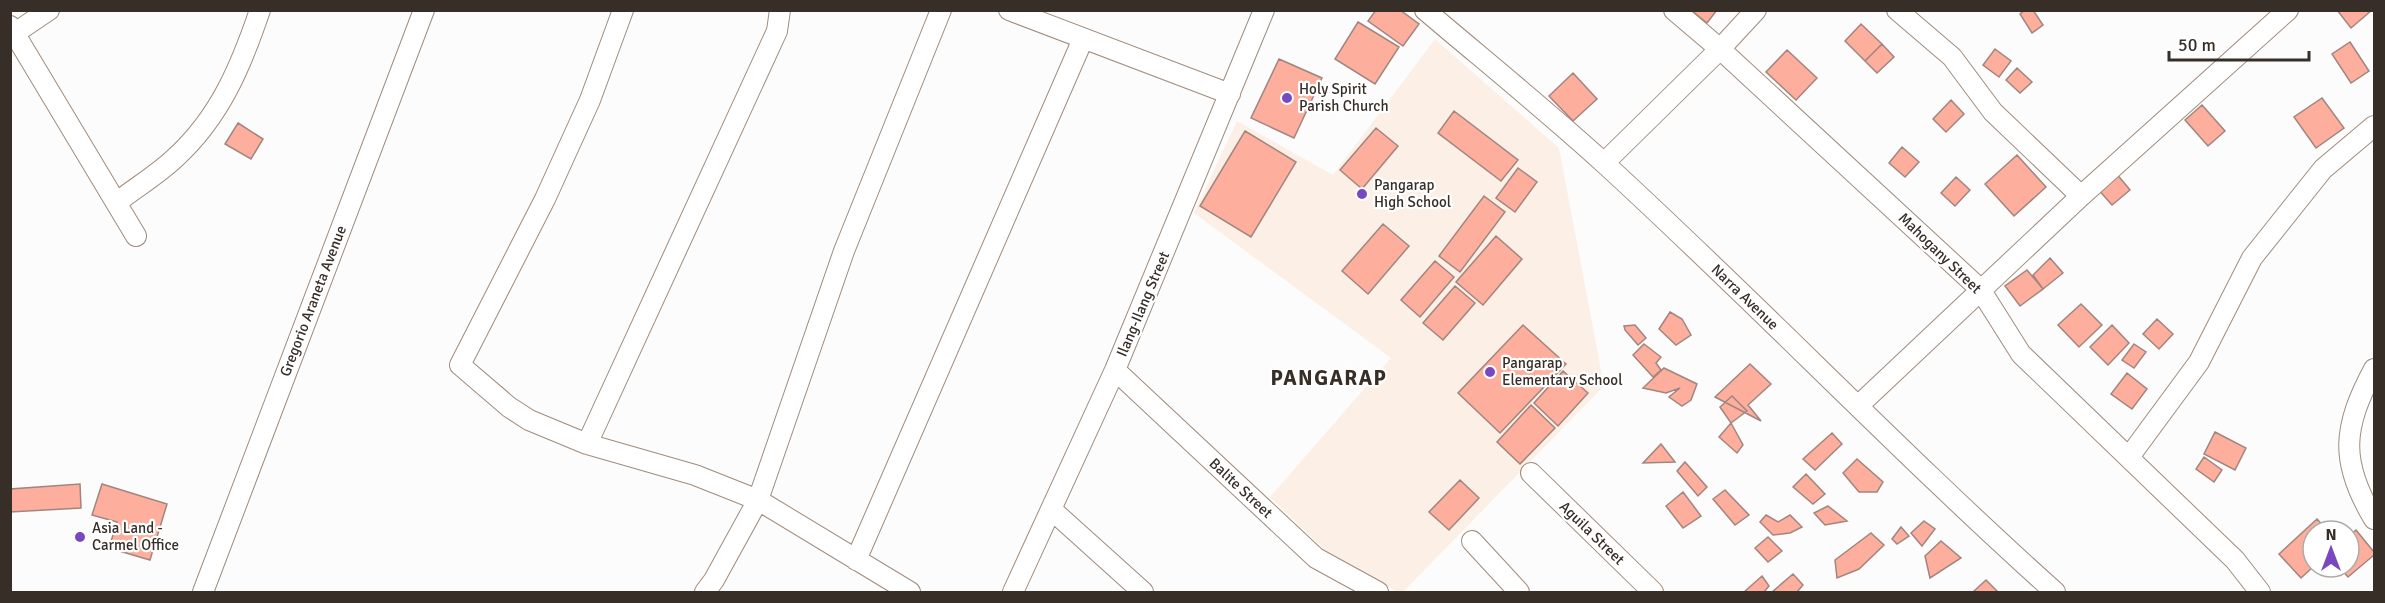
<svg xmlns="http://www.w3.org/2000/svg" width="2385" height="603" font-family="Signika,sans-serif">
	<style>
		.built { fill: #fcefe6 }
		.building { fill: #feae9c; stroke: #a1857f; stroke-width: 1.5 }
		.lines { fill: none; stroke-linecap: round; stroke-linejoin: round }
		.street-casing { stroke: #a18b7b; stroke-width: 22 }
		.street { stroke: #fff; stroke-width: 20 }
		.poi-dot { fill: #7947be; stroke: #fff; stroke-width: 2 }
		.labels { text-anchor: middle; dominant-baseline: central; stroke-width: 4.5; stroke-linejoin: round; paint-order: stroke }
		.poi-label { font-size: 15px; fill: #372e27; stroke: #fff; text-anchor: start }
		.street-label { font-size: 15px; fill: #372e27; stroke: #fff }
		.district-label { font-size: 21px; font-weight: bold; letter-spacing: 1.5px; fill: #372e27; stroke: #fff }
	</style>
	<rect width="100%" height="100%" fill="#fcfcfc"/>
	<!-- built -->
	<path class="built" d="M1435,39L1559,148L1604,386L1403,592H1398L1327,552L1270,497L1391,358L1194,213L1237,121L1333,175Z"/>
	<!-- building -->
	<path class="building" d="M1376,10H1400L1419,24L1403,46L1368,21Z
		M1691,10H1717L1707,23Z
		M2025,10H2033L2043,25L2032,33L2020,14Z
		M2337,10H2372L2351,28Z
		M1358,22L1399,47L1375,84L1335,59Z
		M1861,24L1882,44L1865,61L1845,41Z
		M2350,42L2369,71L2351,83L2332,54Z
		M1882,44L1894,57L1877,73L1865,61Z
		M1995,49L2011,61L1999,77L1983,65Z
		M1787,50L1817,78L1796,100L1766,72Z
		M1279,59L1322,78L1294,138L1251,118Z
		M2017,68L2032,82L2020,93L2006,80Z
		M1573,73L1597,99L1573,121L1549,96Z
		M2322,98L2344,128L2316,148L2294,117Z
		M1951,100L1964,114L1946,132L1933,119Z
		M2202,105L2225,131L2208,146L2185,120Z
		M1454,111L1518,160L1501,181L1438,133Z
		M238,123L263,139L251,159L225,144Z
		M1376,128L1398,146L1362,189L1340,170Z
		M1245,131L1296,162L1251,237L1200,206Z
		M1902,147L1919,162L1905,177L1889,163Z
		M2017,155L2046,187L2014,216L1985,184Z
		M1518,168L1537,182L1515,212L1496,198Z
		M2115,172L2130,190L2112,205L2097,188Z
		M1956,177L1970,190L1955,206L1941,193Z
		M1484,196L1505,212L1460,272L1439,256Z
		M1383,224L1409,246L1368,294L1342,271Z
		M1496,236L1522,259L1483,305L1456,282Z
		M2050,258L2063,273L2043,289L2033,275Z
		M1435,261L1454,277L1420,317L1401,300Z
		M2027,270L2043,289L2020,306L2005,286Z
		M1455,286L1475,303L1443,340L1423,323Z
		M2081,304L2102,325L2079,347L2058,325Z
		M1670,312L1682,319L1691,335L1676,345L1659,329Z
		M2157,319L2173,334L2159,349L2143,334Z
		M1523,325L1566,364L1500,433L1458,393Z
		M1635,325L1646,338L1638,345L1625,330L1624,326Z
		M2112,325L2129,343L2108,365L2090,347Z
		M1644,344L1661,357L1656,363L1661,370L1653,377L1633,355Z
		M2134,344L2146,352L2134,368L2122,360Z
		M1750,364L1771,384L1748,405L1761,421L1715,397Z
		M1664,368L1697,384L1691,400L1682,406L1669,397L1680,388L1666,393L1643,388Z
		M1563,371L1588,393L1558,426L1534,403Z
		M2127,373L2147,389L2132,409L2111,394Z
		M1732,396L1747,411L1731,423L1720,407Z
		M1531,405L1555,428L1520,464L1497,442Z
		M1731,423L1743,445L1737,453L1719,437Z
		M2215,432L2246,448L2235,470L2204,454Z
		M1832,433L1842,444L1815,470L1803,459Z
		M1661,444L1675,462L1643,463Z
		M2204,457L2222,470L2214,482L2196,469Z
		M1857,459L1883,482L1877,492H1859L1843,473Z
		M1685,462L1707,487L1698,496L1677,471Z
		M1806,474L1825,494L1813,504L1793,487Z
		M1460,480L1479,498L1449,530L1429,512Z
		M80,484L81,508L10,512V489Z
		M102,484L167,504L150,560L109,548L117,522L92,515Z
		M1725,490L1749,515L1735,525L1713,499Z
		M1683,492L1701,516L1683,528L1666,506Z
		M1828,506L1847,521L1825,525L1814,513Z
		M1766,515L1778,522L1790,515L1802,527L1790,533L1773,535L1760,522Z
		M2317,519L2328,531H2313V567L2301,578L2279,554Z
		M1924,521L1935,529L1922,546L1911,533Z
		M1901,527L1909,536L1897,544L1892,539Z
		M2356,530L2374,552V555L2348,577L2339,567H2349V536Z
		M1871,533L1884,545L1859,569L1837,578L1835,560Z
		M1768,537L1782,551L1768,562L1755,548Z
		M1941,541L1961,558L1930,578L1925,556Z
		M1793,574L1803,585L1797,592H1772Z
		M1762,576L1769,586L1764,592H1744Z
		M1986,580L1998,592H1973Z"/>
	<g class="lines">
		<!-- street casing -->
		<g class="street-casing">
			<path id="street" d="M623,10L590,100L545,199L460,365L509,407L529,420L587,444L695,475L758,500L910,592
				M1009,10L1230,94
				M1425,10C1485,61 1547,111 1605,164C1758,304 1901,454 2055,592
				M1674,10L1720,49L1980,289L2021,354L2235,560L2260,592
				M1897,10L1952,57L1993,112L2081,196
				M10,26L136,236
				M15,33L49,10
				M1604,163L1720,49L1756,10
				M116,203C135,188 157,175 175,158C220,117 241,66 260,10
				M2374,369C2343,427 2339,461 2374,519
				M1115,370L1316,558L1378,592
				M1859,405L2081,196L2288,10
				M587,444L777,31L780,10
				M2129,457L2199,362L2252,258L2323,169L2374,126
				M1531,473L1653,592
				M1052,510L1143,592
				M1472,541L1519,592
				M856,560L1083,39
				M203,592L424,10
				M705,592L714,580L758,500L844,251L941,10
				M1013,592L1115,370L1264,10"/>
		</g>
		<!-- street -->
		<use href="#street" class="street"/>
	</g>
	<!-- markers -->
	<g class="poi-dot">
		<circle cx="1287" cy="98" r="6"/>
		<circle cx="1362" cy="194" r="6"/>
		<circle cx="1490" cy="372" r="6"/>
		<circle cx="80" cy="537" r="6"/>
	</g>
	<g class="labels">
		<!-- poi labels -->
		<g class="poi-label">
			<text x="1299" y="89">Holy Spirit<tspan x="1299" dy="17">Parish Church</tspan></text>
			<text x="1374" y="185">Pangarap<tspan x="1374" dy="17">High School</tspan></text>
			<text x="1502" y="363">Pangarap<tspan x="1502" dy="17">Elementary School</tspan></text>
			<text x="92" y="528">Asia Land -<tspan x="92" dy="17">Carmel Office</tspan></text>
		</g>
		<!-- street labels -->
		<g class="street-label">
			<text transform="translate(1940 253) rotate(44)">Mahogany Street</text>
			<text transform="translate(1745 297) rotate(44)">Narra Avenue</text>
			<text transform="translate(313 301) rotate(-69)">Gregorio Araneta Avenue</text>
			<text transform="translate(1143 304) rotate(-67)">Ilang-Ilang Street</text>
			<text transform="translate(1241 488) rotate(43)">Balite Street</text>
			<text transform="translate(1592 533) rotate(44)">Aguila Street</text>
		</g>
		<!-- district labels -->
		<g class="district-label">
			<text x="1329" y="378">PANGARAP</text>
		</g>
	</g>
	<!-- border -->
	<rect width="2385" height="603" fill="none" stroke="#372e27" stroke-width="24"/>
	<!-- north arrow -->
	<g transform="translate(2331 549)"><circle r="28" fill="#ffffff" stroke="#afaba9" stroke-width="1.5"/>
	<path d="M0-4.5L10 22L0 15L-10 22Z" fill="#7947be"/>
	<text y="-9" font-size="16" font-weight="bold" text-anchor="middle" fill="#372e27">N</text>
	</g>
	<!-- scale -->
	<path d="M2169 51v9h140v-9" fill="none" stroke="#372e27" stroke-width="3"/>
	<text x="2178" y="51" font-size="18" fill="#372e27" stroke="#ffffff" stroke-width="4.5" paint-order="stroke">50 m</text>
</svg>
